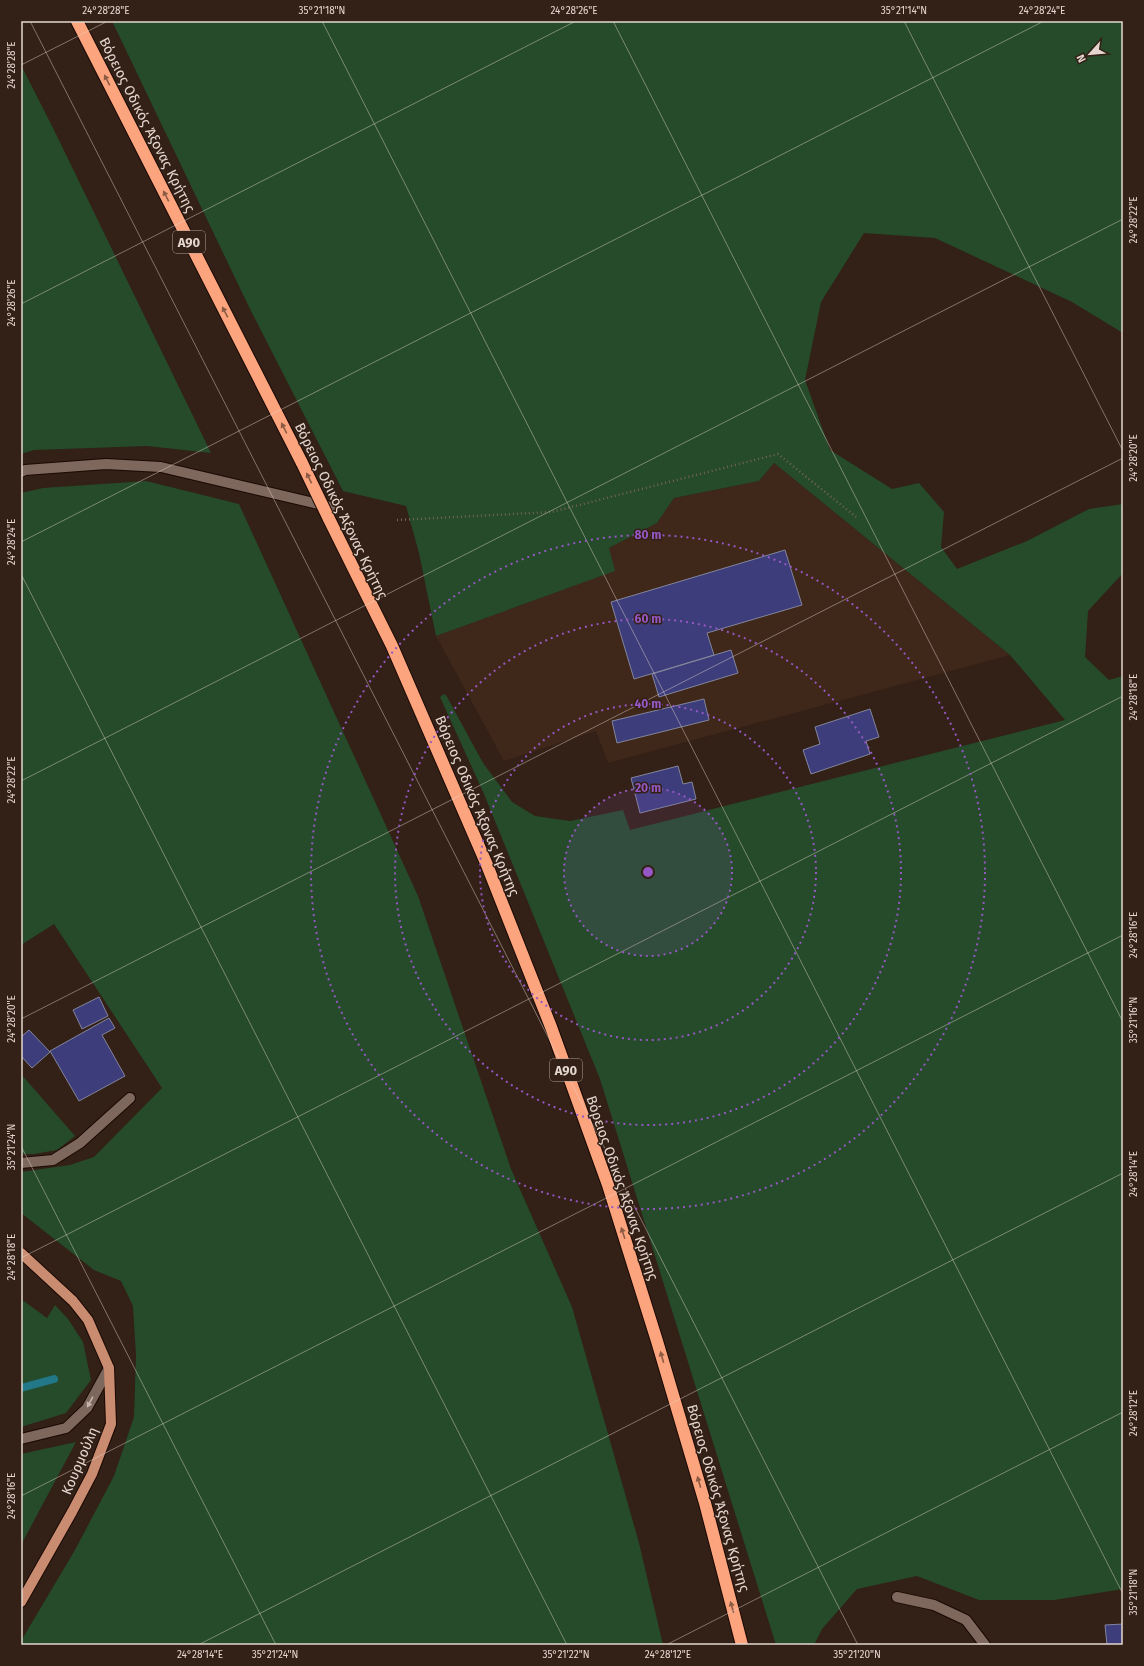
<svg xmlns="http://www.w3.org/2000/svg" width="1144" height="1666" font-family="'Fira Sans',sans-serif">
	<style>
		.built { fill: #3f2719 }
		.green { fill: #254b2b }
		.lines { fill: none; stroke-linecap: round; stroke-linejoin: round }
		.stream { stroke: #227888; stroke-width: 8 }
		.building { fill: #3d3d7b; stroke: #83859c }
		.service-casing { stroke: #1a0903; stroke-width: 12 }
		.minor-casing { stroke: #1a0903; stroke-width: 12 }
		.primary-casing { stroke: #1a0903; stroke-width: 12 }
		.motorway-casing { stroke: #1a0903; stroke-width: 14 }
		.path { stroke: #74635a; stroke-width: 2.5; stroke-dasharray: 1 3; stroke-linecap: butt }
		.service { stroke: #7e675c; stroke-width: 10 }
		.minor { stroke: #7e675c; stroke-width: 10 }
		.primary { stroke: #ca8c70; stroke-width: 10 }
		.motorway { stroke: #fca47d; stroke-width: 12 }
		.motorway-bridge-casing { stroke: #1a0903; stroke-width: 14; stroke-linecap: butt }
		.motorway-bridge { stroke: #fca47d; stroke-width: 12 }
		.oneway { fill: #8d5b44 }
		.oneway2 { fill: #c5b5ad }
		.ticks { fill: none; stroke: #e4d7d0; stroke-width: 1; stroke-opacity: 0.45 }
		.ring { fill: none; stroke: #9557c3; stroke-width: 2; stroke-dasharray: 2 4 }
		.labels { text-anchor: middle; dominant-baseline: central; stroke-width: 3; stroke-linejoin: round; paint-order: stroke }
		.shield { fill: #332016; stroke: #afa098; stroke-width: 1 }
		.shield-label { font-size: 13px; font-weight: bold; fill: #e4d7d0 }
		.street-label { font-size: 14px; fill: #e4d7d0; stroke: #332016 }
		.centre { fill: #9557c3; stroke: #332016; stroke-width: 2 }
		.ring-label { font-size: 12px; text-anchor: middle; font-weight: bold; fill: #9557c3; stroke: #332016; stroke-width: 3; stroke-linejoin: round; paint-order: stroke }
		.neatline { fill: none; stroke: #e4d7d0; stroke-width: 1.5 }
		.ticks-label { font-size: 10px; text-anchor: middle; fill: #e4d7d0 }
	</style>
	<rect width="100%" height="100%" fill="#332016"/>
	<!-- built -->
	<path class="built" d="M774,463L1010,655L608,763L596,731L504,761L436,636L614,571L609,548L657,523L674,498L759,481Z"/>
	<!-- green -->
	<path class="green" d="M112,21H1123V333L1072,302L935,238L864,233L821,302L805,380L830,450L892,489L919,483L944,512L941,547L957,569L1027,541L1089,509L1123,504V573L1088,611L1085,657L1109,680L1123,676V1589L1054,1600H979L917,1576L857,1589L822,1629L814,1645H776L600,1079L484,794L440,697L444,694L446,695L483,763L512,802L535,816L570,821L623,810L630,830L1065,720L1010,655L774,463L759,481L674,498L657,523L609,548L615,571L436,636L419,553L406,506L343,491L249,307Z
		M21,65L54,130L211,453L147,446L34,450L21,454Z
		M146,481L239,504L418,896L511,1169L572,1307L639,1543L663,1645H21V1641L75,1550L114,1476L134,1417L136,1355L133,1306L121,1281L94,1270L21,1213V1172L70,1165L94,1157L162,1088L54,924L21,945V493L43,488Z
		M21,1074L75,1136L57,1150L34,1154H21Z
		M21,1299L47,1318L55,1305L68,1319L83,1342L91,1380L66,1413L21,1427Z
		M76,1442L21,1545V1454Z"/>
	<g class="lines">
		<!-- stream -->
		<path class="stream" d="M21,1388L54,1379"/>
	</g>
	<!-- building -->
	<path class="building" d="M785,550L802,605L707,633L714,655L634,679L611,602Z
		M731,650L738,673L659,697L652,674Z
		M704,699L709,720L617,743L612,721Z
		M870,709L879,737L866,741L870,754L811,774L803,750L820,744L815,727Z
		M678,766L683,784L692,782L696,799L640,813L631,778Z
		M99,997L108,1016L82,1029L73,1010Z
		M109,1018L115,1028L102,1035L125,1076L79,1101L50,1051Z
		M29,1030L50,1052L32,1068L21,1056V1037Z
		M1123,1624V1645H1107L1105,1625Z"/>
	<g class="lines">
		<!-- service casing -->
		<g class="service-casing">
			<path id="service" d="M21,472L25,470L106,464L161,467L331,507
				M21,1163L53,1160L80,1143L130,1098
				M897,1597L934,1605L966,1620L985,1645"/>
		</g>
		<!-- minor casing -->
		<g class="minor-casing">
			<path id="minor" d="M21,1439L66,1428L87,1408L109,1368"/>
		</g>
		<!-- primary casing -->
		<g class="primary-casing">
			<path id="primary" d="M21,1253L73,1301L88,1320L109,1368L111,1424L92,1474L72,1512L21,1602"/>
		</g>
		<!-- motorway casing -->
		<g class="motorway-casing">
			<path id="motorway" d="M77,21L302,463
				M328,517L392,646L487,865L551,1027L608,1185L657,1341L705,1503L742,1645"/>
		</g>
		<!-- path -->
		<path class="path" d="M397,520L552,512L778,454L856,517"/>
		<!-- service -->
		<use href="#service" class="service"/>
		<!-- minor -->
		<use href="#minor" class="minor"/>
		<!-- primary -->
		<use href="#primary" class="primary"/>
		<!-- motorway -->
		<use href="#motorway" class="motorway"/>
		<!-- motorway-bridge casing -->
		<g class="motorway-bridge-casing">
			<path id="motorway-bridge" d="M302,463L328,517"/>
		</g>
		<!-- motorway-bridge -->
		<use href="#motorway-bridge" class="motorway-bridge"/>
	</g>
	<!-- one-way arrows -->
	<defs><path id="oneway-solid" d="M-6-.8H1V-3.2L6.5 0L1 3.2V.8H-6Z"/></defs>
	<g class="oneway">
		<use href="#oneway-solid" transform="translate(107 80) rotate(-117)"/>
		<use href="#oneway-solid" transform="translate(166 196) rotate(-117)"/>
		<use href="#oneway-solid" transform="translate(225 312) rotate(-117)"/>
		<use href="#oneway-solid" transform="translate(284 428) rotate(-117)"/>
		<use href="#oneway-solid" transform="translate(309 478) rotate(-116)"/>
		<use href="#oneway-solid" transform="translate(623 1233) rotate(-108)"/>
		<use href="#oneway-solid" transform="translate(662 1357) rotate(-106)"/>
		<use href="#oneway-solid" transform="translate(699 1482) rotate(-106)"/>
		<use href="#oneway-solid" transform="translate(732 1607) rotate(-105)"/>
	</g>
	<use class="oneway2" href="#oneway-solid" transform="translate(90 1402) rotate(119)"/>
	<!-- ticks -->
	<path class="ticks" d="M30,21L858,1645M322,21L1123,1594M613,21L1123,1022M904,21L1123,451M21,65L108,21M21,304L576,21M21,542L1044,21M21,574L567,1645M21,781L1123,219M21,1019L1123,458M21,1146L276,1645M21,1258L1123,696M21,1496L1123,935M198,1645L1123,1173M666,1645L1123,1412"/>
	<!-- distance rings -->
	<circle cx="648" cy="872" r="84" fill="#9557c3" fill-opacity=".12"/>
	<g class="ring">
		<circle cx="648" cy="872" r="84"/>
		<circle cx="648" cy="872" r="168"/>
		<circle cx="648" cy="872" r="253"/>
		<circle cx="648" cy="872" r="337"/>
	</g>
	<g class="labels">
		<!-- shield labels -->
		<g class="shield">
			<rect x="173" y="231" width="32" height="22" rx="3"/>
			<rect x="550" y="1059" width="32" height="22" rx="3"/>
		</g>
		<g class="shield-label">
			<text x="189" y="242">Α90</text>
			<text x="566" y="1070">Α90</text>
		</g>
		<!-- street labels -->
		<g class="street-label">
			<text transform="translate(147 125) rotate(63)">Βόρειος Οδικός Άξονας Κρήτης</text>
			<text transform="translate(341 511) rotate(64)">Βόρειος Οδικός Άξονας Κρήτης</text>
			<text transform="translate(477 806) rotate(67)">Βόρειος Οδικός Άξονας Κρήτης</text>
			<text transform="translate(622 1188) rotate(71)">Βόρειος Οδικός Άξονας Κρήτης</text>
			<text transform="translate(80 1461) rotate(-67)">Κουρμούλη</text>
			<text transform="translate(718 1498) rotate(74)">Βόρειος Οδικός Άξονας Κρήτης</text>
		</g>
	</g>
	<circle cx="648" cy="872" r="6" class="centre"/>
	<g class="ring-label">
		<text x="648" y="539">80 m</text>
		<text x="648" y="623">60 m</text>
		<text x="648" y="708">40 m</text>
		<text x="648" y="792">20 m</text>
	</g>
	<!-- border -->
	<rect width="1144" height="1666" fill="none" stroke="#332016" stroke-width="44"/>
	<!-- north arrow -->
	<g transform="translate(1090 54) rotate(243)" stroke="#332016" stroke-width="3" paint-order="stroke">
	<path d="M0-3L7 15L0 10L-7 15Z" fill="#e4d7d0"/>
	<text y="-6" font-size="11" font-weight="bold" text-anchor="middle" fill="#e4d7d0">N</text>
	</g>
	<rect x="22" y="22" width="1100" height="1622" class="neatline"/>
	<g class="ticks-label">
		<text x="106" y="14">24°28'28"E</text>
		<text x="322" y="14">35°21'18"N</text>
		<text x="574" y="14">24°28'26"E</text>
		<text x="904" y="14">35°21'14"N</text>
		<text x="1042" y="14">24°28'24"E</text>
		<text transform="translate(11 65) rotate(-90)" y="4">24°28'28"E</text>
		<text transform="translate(1133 220) rotate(-90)" y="4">24°28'22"E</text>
		<text transform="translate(11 303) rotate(-90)" y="4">24°28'26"E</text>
		<text transform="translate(1133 458) rotate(-90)" y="4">24°28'20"E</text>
		<text transform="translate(11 542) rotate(-90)" y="4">24°28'24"E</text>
		<text transform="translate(1133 697) rotate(-90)" y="4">24°28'18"E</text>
		<text transform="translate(11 780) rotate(-90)" y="4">24°28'22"E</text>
		<text transform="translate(1133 935) rotate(-90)" y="4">24°28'16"E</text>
		<text transform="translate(11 1019) rotate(-90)" y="4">24°28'20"E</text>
		<text transform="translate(1133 1020) rotate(-90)" y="4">35°21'16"N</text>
		<text transform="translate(11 1147) rotate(-90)" y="4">35°21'24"N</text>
		<text transform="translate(1133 1174) rotate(-90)" y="4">24°28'14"E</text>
		<text transform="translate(11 1257) rotate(-90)" y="4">24°28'18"E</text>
		<text transform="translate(1133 1413) rotate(-90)" y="4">24°28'12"E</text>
		<text transform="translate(11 1496) rotate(-90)" y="4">24°28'16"E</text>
		<text transform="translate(1133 1592) rotate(-90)" y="4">35°21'18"N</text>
		<text x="200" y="1658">24°28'14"E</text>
		<text x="275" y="1658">35°21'24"N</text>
		<text x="566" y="1658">35°21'22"N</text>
		<text x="668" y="1658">24°28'12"E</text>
		<text x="857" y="1658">35°21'20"N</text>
	</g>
</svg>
